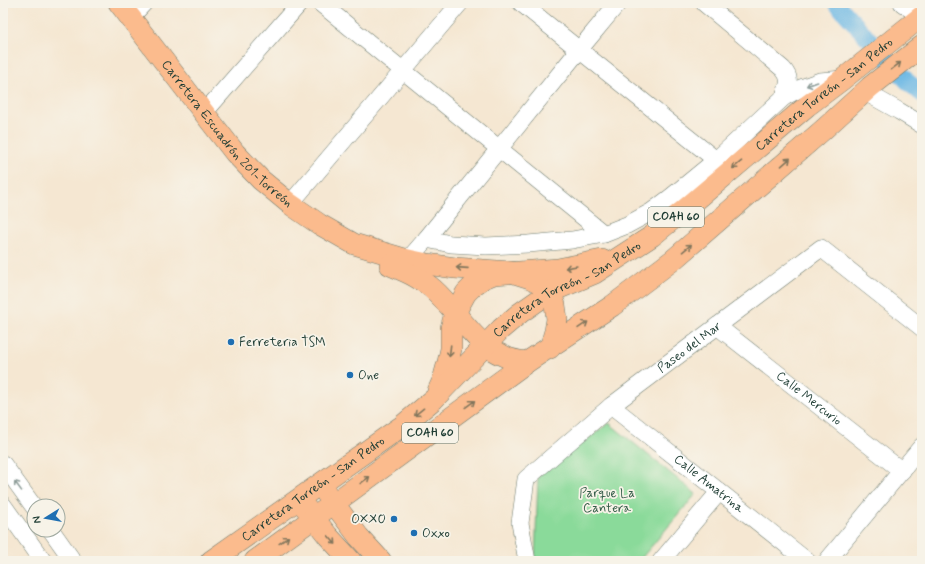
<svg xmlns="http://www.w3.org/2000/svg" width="925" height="564" font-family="Mynerve,sans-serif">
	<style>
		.green { fill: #8ada9a; stroke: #548c67 }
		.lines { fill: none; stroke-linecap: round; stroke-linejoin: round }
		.canal { stroke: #6bb7e4; stroke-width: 17 }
		.minor-casing { stroke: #6a786b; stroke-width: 18 }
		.major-casing { stroke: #6a786b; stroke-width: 22 }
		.minor { stroke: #fff; stroke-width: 17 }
		.major { stroke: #fbbb8d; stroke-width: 21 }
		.oneway { stroke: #82765c }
		.oneway2 { stroke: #8f9e9a }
		.poi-dot { fill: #1f6fb2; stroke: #f7f3e8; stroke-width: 1.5 }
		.labels { text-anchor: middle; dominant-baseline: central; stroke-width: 3.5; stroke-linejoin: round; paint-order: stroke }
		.shield { fill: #f7f3e8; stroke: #60746a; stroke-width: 1 }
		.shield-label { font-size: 12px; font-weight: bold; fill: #1f3d34 }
		.street-label { font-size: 13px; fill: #1f3d34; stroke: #f7f3e8 }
		.poi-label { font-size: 13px; fill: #1f3d34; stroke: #f7f3e8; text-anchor: start }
		.park-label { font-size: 13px; fill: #345c48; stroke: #f7f3e8 }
	</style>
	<rect width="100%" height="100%" fill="#f7f3e8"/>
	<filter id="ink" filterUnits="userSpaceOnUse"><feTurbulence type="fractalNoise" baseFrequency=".025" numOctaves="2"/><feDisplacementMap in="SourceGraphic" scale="8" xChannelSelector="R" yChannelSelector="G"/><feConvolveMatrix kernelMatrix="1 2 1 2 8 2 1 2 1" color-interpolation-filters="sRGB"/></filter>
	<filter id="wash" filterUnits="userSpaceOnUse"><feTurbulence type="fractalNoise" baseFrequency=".012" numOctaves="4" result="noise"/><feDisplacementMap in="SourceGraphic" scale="16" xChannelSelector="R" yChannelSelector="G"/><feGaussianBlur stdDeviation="0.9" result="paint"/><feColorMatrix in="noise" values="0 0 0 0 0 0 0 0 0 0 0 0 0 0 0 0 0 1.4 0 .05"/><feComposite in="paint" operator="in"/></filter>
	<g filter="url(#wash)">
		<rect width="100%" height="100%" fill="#f5e7d2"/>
		<!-- green -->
		<path class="green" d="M609,423L696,494L639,561H535L538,476Z"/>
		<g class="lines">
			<!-- canal -->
			<path class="canal" d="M836,3L907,81L922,94"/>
		</g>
	</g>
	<g filter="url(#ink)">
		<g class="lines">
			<!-- minor casing -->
			<g class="minor-casing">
				<g id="minor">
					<path d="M320,3L604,234"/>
					<path d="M521,3L716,160"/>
					<path d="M902,3L921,17"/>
					<path d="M130,18L144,3"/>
					<path d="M865,92L899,111L922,125"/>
					<path d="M784,97L801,88L820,81L843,79"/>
					<path d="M203,114L300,3"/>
					<path d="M290,204L460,3"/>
					<path d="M426,239L451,244L486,246L528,244L572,240L604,234L627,225L651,212L671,197L716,160L784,97C788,85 792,79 783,69L704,3"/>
					<path d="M408,260L426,239L579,50L618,3"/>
					<path id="s1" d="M717,326L902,471"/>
					<path id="s2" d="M611,406L807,561"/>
					<path d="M3,464L34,507"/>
					<path d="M3,505L43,561"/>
					<path d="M51,530L73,561"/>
					<path id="s3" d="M527,561L520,523L526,479L611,406L821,248L922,328"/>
					<path d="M661,561L719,492"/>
					<path d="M827,561L922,446"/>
				</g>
			</g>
			<!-- major casing -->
			<g class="major-casing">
				<g id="major">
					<path id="s4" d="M119,3L235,153L261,180L290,204L319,224L354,244L408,260L427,264L455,268L511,272L530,278L540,283L550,292L555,305L557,319L555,331L550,348"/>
					<path d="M390,265C406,272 421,278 433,289C457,310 473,344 504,356C511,360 519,361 527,362"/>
					<path d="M438,391L443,380L448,362L451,349V328L455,313L466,293L474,285L484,278L494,274L558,269L602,260"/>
					<path d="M326,493L359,537L381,561"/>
					<path d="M305,507L328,536L351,561"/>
					<path id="s5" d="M211,561L402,426L434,399L501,329L520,313L550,292L595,273L652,236L683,211L807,106L843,79L922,16"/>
					<path d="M255,561L527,362L612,306L673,260L824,129L870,87L922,46"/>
				</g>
			</g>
			<!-- minor -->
			<use href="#minor" class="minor"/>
			<!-- major -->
			<use href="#major" class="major"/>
		</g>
		<!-- one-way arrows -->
		<defs><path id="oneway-shaft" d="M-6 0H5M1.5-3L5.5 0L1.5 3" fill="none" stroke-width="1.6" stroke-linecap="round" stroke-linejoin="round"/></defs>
		<g class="oneway">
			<use href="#oneway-shaft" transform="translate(896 66) rotate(-38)"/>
			<use href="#oneway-shaft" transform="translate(786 162) rotate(-41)"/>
			<use href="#oneway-shaft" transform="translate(737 165) rotate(140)"/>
			<use href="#oneway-shaft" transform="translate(687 248) rotate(-40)"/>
			<use href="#oneway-shaft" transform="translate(571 267) rotate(170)"/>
			<use href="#oneway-shaft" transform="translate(462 268) rotate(-176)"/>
			<use href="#oneway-shaft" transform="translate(583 325) rotate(-34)"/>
			<use href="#oneway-shaft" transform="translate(450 351) rotate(97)"/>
			<use href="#oneway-shaft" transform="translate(470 404) rotate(-36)"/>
			<use href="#oneway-shaft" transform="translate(419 412) rotate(141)"/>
			<use href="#oneway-shaft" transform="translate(365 480) rotate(-36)"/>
			<use href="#oneway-shaft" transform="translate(284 540) rotate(-36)"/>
			<use href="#oneway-shaft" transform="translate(332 540) rotate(48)"/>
		</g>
		<g class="oneway2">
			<use href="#oneway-shaft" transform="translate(812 84) rotate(161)"/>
			<use href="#oneway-shaft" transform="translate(18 486) rotate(-126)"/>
		</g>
	</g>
	<!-- markers -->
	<g class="poi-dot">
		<circle cx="231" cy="342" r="4"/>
		<circle cx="350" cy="375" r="4"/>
		<circle cx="394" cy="519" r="4"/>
		<circle cx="414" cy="533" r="4"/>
	</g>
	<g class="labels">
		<!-- shield labels -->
		<g class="shield">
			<rect x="648" y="207" width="56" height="20" rx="3"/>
			<rect x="402" y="423" width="56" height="20" rx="3"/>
		</g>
		<g class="shield-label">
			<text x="676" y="217">COAH 60</text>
			<text x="430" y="433">COAH 60</text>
		</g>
		<!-- street labels -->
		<g class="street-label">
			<text stroke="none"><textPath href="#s5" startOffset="774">Carretera Torreón - San Pedro</textPath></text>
			<text stroke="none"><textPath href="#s4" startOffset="170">Carretera Escuadrón 201-Torreón</textPath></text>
			<text stroke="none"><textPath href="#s5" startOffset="450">Carretera Torreón - San Pedro</textPath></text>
			<text stroke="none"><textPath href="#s3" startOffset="293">Paseo del Mar</textPath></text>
			<text stroke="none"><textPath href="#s1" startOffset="117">Calle Mercurio</textPath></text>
			<text stroke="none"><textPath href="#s2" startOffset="125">Calle Amatrina</textPath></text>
			<text stroke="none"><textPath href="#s5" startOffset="125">Carretera Torreón - San Pedro</textPath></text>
		</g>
		<!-- poi labels -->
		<g class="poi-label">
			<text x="239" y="342">Ferreteria TSM</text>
			<text x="358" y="375">One</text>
			<text x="386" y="519" text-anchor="end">OXXO</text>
			<text x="422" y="533">Oxxo</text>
		</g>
		<!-- park labels -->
		<g class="park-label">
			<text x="607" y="493">Parque La<tspan x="607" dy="15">Cantera</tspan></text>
		</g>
	</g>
	<!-- margin -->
	<rect width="925" height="564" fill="none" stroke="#f7f3e8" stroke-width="16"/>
	<!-- north arrow -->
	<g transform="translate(46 518) rotate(259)"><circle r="19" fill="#f7f3e8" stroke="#a1aaa0"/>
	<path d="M0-3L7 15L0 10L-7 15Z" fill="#1f6fb2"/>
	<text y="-6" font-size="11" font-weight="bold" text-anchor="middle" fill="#1f3d34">N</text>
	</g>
</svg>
